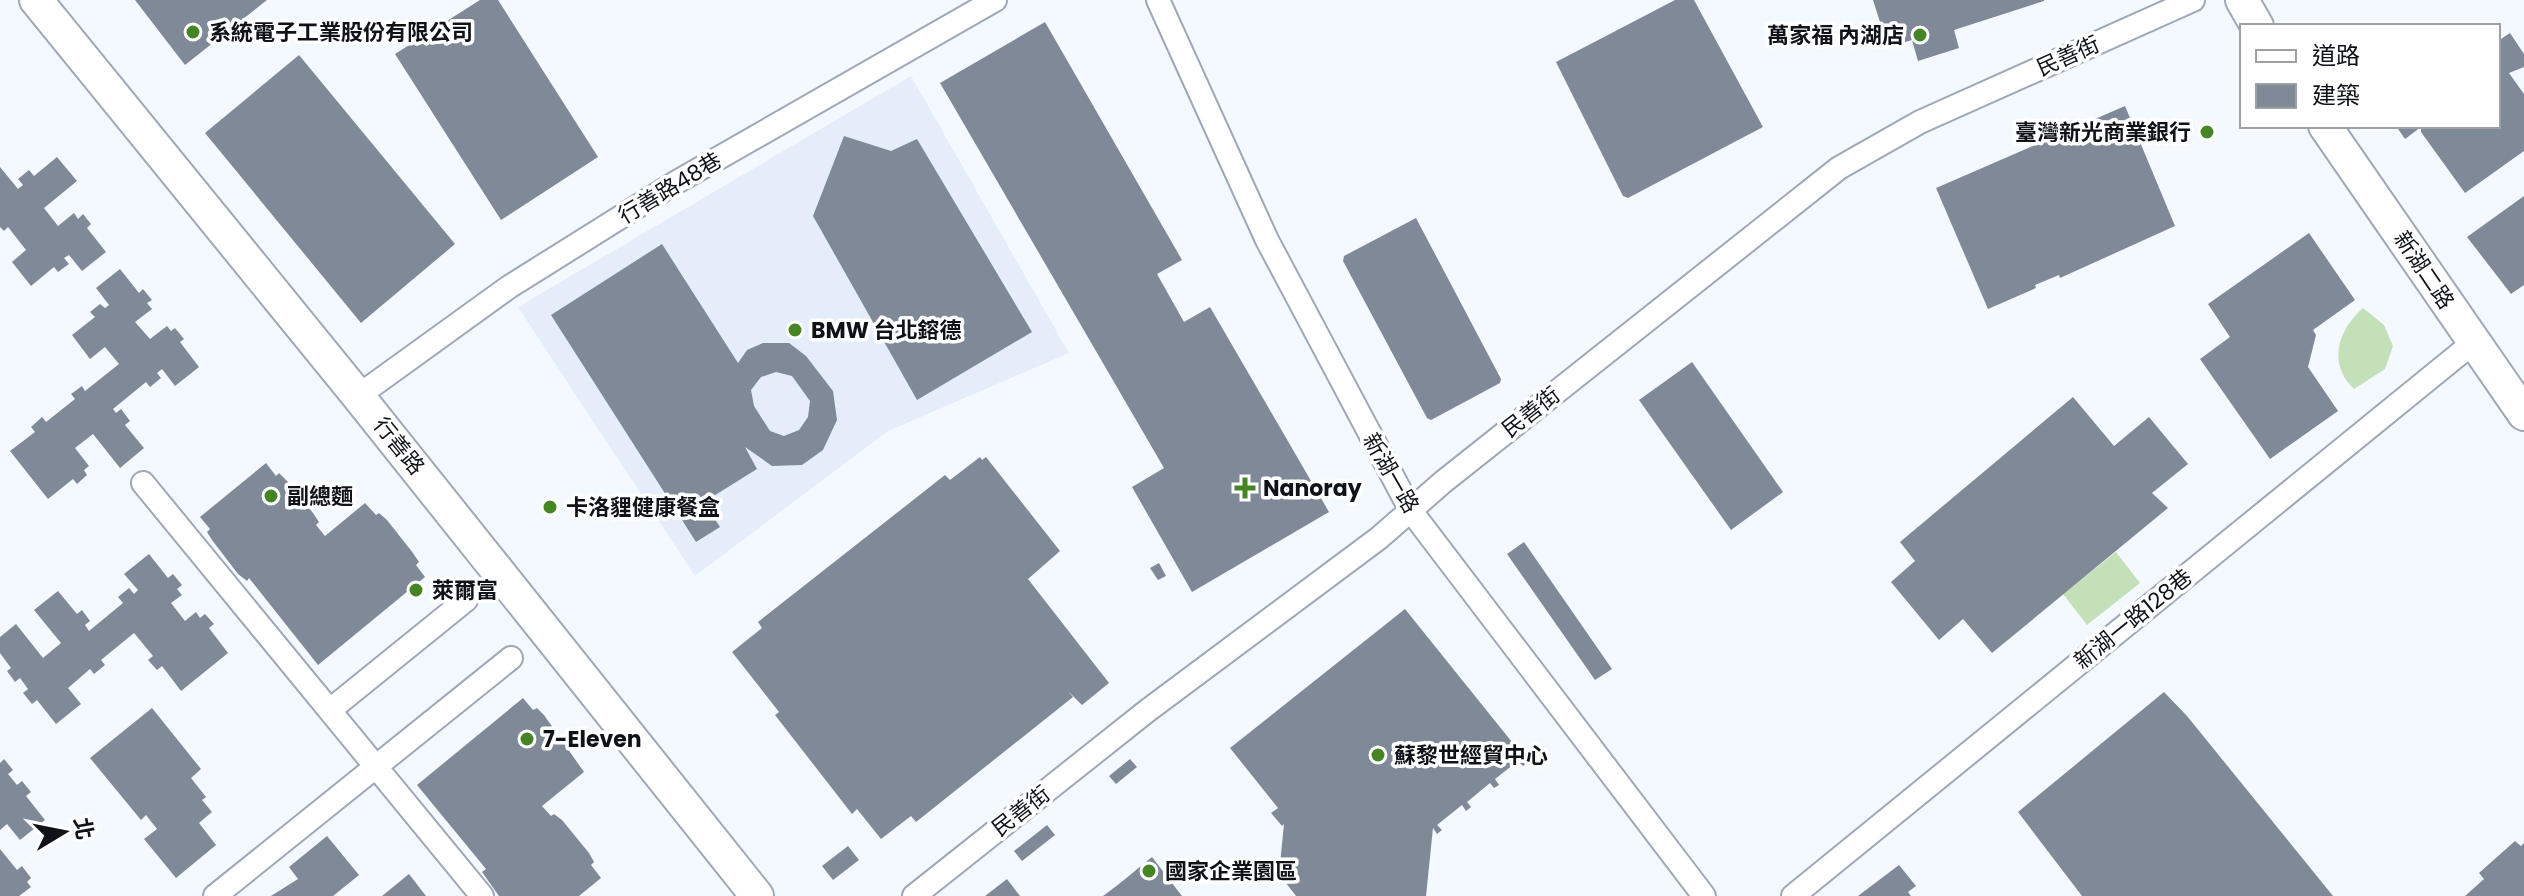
<svg xmlns="http://www.w3.org/2000/svg" width="2524" height="896" font-family="Poppins,'Noto Sans TC',sans-serif">
	<style>
		.built { fill: #e5edfa }
		.green { fill: #c3e0b8 }
		.building { fill: #808998; fill-rule: evenodd }
		.lines { fill: none; stroke-linecap: round; stroke-linejoin: round }
		.street-casing { stroke: #9ea8b7; stroke-width: 26 }
		.secondary-casing { stroke: #9ea8b7; stroke-width: 36 }
		.street { stroke: #fff; stroke-width: 22 }
		.secondary { stroke: #fff; stroke-width: 32 }
		.poi-dot { fill: #468525; stroke: #fff; stroke-width: 3 }
		.labels { text-anchor: middle; dominant-baseline: central; stroke-width: 7; stroke-linejoin: round; paint-order: stroke }
		.poi-label { font-size: 22px; font-weight: bold; fill: #0f1218; stroke: #fff; text-anchor: start }
		.street-label { font-size: 22px; fill: #0f1218; stroke: #fff }
	</style>
	<rect width="100%" height="100%" fill="#f4f8ff"/>
	<!-- built -->
	<path class="built" d="M911,76L1069,353L888,431L695,576L518,307Z"/>
	<!-- green -->
	<path class="green" d="M2363,308L2384,325L2393,346L2385,369L2354,389C2327,363 2338,330 2363,308Z
		M2116,552L2140,583L2087,625L2063,594Z"/>
	<!-- building -->
	<path class="building" d="M135,0H267L185,65Z
		M480,0H498L598,157L501,220L395,54Z
		M1675,0H1694L1763,127L1628,198L1623,196L1556,62Z
		M1873,0H2044V1L1954,30L1959,48L1918,61L1912,40L1888,47Z
		M1045,22L1182,260L1157,274L1184,322L1210,307L1329,512L1192,592L1132,487L1164,468L940,83Z
		M2510,33L2524,54V67L2509,73L2524,94V151L2465,193L2421,132V127L2405,139L2396,126H2498V41Z
		M299,55L455,244L361,323L205,133Z
		M2125,106L2175,226L2060,278L2059,275L2035,285L2036,288L1988,309L1936,188Z
		M844,136L891,151L917,139L1032,332L917,400L813,216Z
		M57,157L77,181L44,208L58,226L74,213L78,219L83,214L91,224L87,228L106,252L82,271L69,255L64,258L69,264L58,272L54,267L31,286L12,262L26,250L8,227L4,231L0,227V167L18,189L23,185L18,179L29,170L34,176Z
		M2524,196V285L2511,294L2467,237Z
		M1416,218L1501,379L1500,383L1431,420L1427,418L1343,261L1344,256Z
		M2309,233L2355,300L2313,330L2316,335L2308,367L2338,411L2270,459L2200,359L2230,337L2208,304Z
		M662,244L738,363L747,350L763,343H789L806,356L833,391L837,420L823,450L802,465L772,466L745,447L757,469L704,502L720,527L696,542L551,315ZM776,372L792,376L810,401L808,417L799,430L784,436L770,431L754,406L751,390L761,377Z
		M120,269L139,293L143,289L152,300L147,303L152,309L135,322L150,339L167,326L171,331L175,328L184,339L180,342L199,367L175,386L162,369L157,373L161,378L150,387L146,382L113,409L116,413L121,409L130,421L125,425L144,448L120,468L93,434L75,448L89,466L84,470L87,475L77,484L73,479L48,499L10,451L35,432L31,427L42,417L46,422L75,399L71,394L82,386L85,391L119,364L105,347L90,359L72,335L95,317L90,312L100,304L105,308L109,305L96,288Z
		M1692,362L1783,492L1731,530L1639,400Z
		M2073,397L2114,446L2149,417L2188,464L2152,493L2168,508L1992,653L1963,619L1939,640L1891,582L1915,561L1900,542Z
		M980,457L982,460L986,457L1060,551L1028,579L1109,683L1082,705L1068,691L1073,697L916,822L911,816L881,839L857,809L852,814L775,715L779,712L732,652L762,628L758,622L945,475L950,480Z
		M266,463L276,476L279,473L287,481L313,513L319,522L316,525L325,536L365,503L376,515L379,513L387,520L413,553L419,562L416,565L425,577L318,665L249,578L247,581L238,574L212,540L207,532L210,529L200,517Z
		M1524,542L1612,669L1595,680L1507,554Z
		M149,554L168,578L173,574L182,585L177,589L182,595L171,603L185,621L196,612L200,618L205,614L214,624L209,628L228,653L181,691L162,666L157,670L148,660L153,656L134,633L101,660L105,665L94,674L90,669L68,688L81,704L56,724L37,700L32,704L23,693L28,689L20,678L15,682L7,671L11,668L0,653V637L16,624L43,658L61,643L34,610L58,591L77,614L82,610L90,621L85,625L89,631L123,603L118,597L129,588L134,594L138,590L124,574Z
		M1159,563L1166,576L1158,580L1150,568Z
		M1405,609L1528,762L1523,766L1518,761L1495,779L1499,785L1494,788L1490,783L1467,802L1471,807L1466,811L1462,805L1437,825L1442,830L1437,834L1433,828L1426,896H1296L1279,874L1284,824L1282,826L1271,813L1278,808L1230,748Z
		M2164,692L2187,716L2333,896H2082L2018,812Z
		M523,698L533,710L537,708L544,715L584,772L542,806L551,816L554,814L562,820L589,853L594,862L591,865L601,878L579,896H499L482,872L486,869L417,785Z
		M152,708L201,769L191,778L206,797L202,800L212,812L199,823L216,845L176,878L144,839L157,829L146,815L141,820L90,758Z
		M4,759L13,770L8,774L17,785L22,781L31,792L26,796L45,820L20,840L7,824L0,830V763Z
		M1130,759L1137,767L1116,784L1109,776Z
		M1047,825L1055,835L1022,861L1014,851Z
		M327,836L359,875L333,896H271L298,879L289,867Z
		M2515,841L2521,846L2524,843V896H2465L2484,879L2479,873Z
		M848,846L859,860L833,880L822,866Z
		M0,849L17,870L22,866L31,878L27,882L31,887L19,896H0Z
		M1152,857L1182,896H1103L1119,884Z
		M1899,865L1916,886L1908,892L1911,896H1858Z
		M409,874L426,896H382Z
		M1007,879L1020,896H985Z"/>
	<g class="lines">
		<!-- street casing -->
		<g class="street-casing">
			<path id="street" d="M1158,0L1267,240L1411,511L1704,896
				M358,396L509,287L675,183L995,0
				M143,483L482,896
				M330,710L466,600
				M215,896L511,658
				M914,896L1147,711L1379,538L1443,482L1839,168L1920,122L2193,0
				M1793,896L2474,342"/>
		</g>
		<!-- secondary casing -->
		<g class="secondary-casing">
			<path id="secondary" d="M36,0L358,396L757,896
				M2242,0L2257,26
				M2325,126L2524,414"/>
		</g>
		<!-- street -->
		<use href="#street" class="street"/>
		<!-- secondary -->
		<use href="#secondary" class="secondary"/>
	</g>
	<!-- markers -->
	<g class="poi-dot">
		<circle cx="193" cy="32" r="8"/>
		<circle cx="1920" cy="35" r="8"/>
		<circle cx="2207" cy="132" r="8"/>
		<circle cx="795" cy="330" r="8"/>
		<path d="M1241 476h8v8h8v8h-8v8h-8v-8h-8v-8h8z"/>
		<circle cx="271" cy="496" r="8"/>
		<circle cx="550" cy="507" r="8"/>
		<circle cx="416" cy="590" r="8"/>
		<circle cx="527" cy="739" r="8"/>
		<circle cx="1378" cy="755" r="8"/>
		<circle cx="1149" cy="871" r="8"/>
	</g>
	<g class="labels">
		<!-- poi labels -->
		<g class="poi-label">
			<text x="209" y="32">系統電子工業股份有限公司</text>
			<text x="1904" y="35" text-anchor="end">萬家福 內湖店</text>
			<text x="2191" y="132" text-anchor="end">臺灣新光商業銀行</text>
			<text x="811" y="330">BMW 台北鎔德</text>
			<text x="1263" y="488">Nanoray</text>
			<text x="287" y="496">副總麵</text>
			<text x="566" y="507">卡洛貍健康餐盒</text>
			<text x="432" y="590">萊爾富</text>
			<text x="543" y="739">7-Eleven</text>
			<text x="1394" y="755">蘇黎世經貿中心</text>
			<text x="1165" y="871">國家企業園區</text>
		</g>
		<!-- street labels -->
		<g class="street-label">
			<text transform="translate(2068 56) rotate(-24)">民善街</text>
			<text transform="translate(670 188) rotate(-31)">行善路48巷</text>
			<text transform="translate(2424 270) rotate(56)">新湖二路</text>
			<text transform="translate(1531 412) rotate(-38)">民善街</text>
			<text transform="translate(399 446) rotate(51)">行善路</text>
			<text transform="translate(1391 473) rotate(60)">新湖一路</text>
			<text transform="translate(2133 619) rotate(-39)">新湖一路128巷</text>
			<text transform="translate(1021 811) rotate(-38)">民善街</text>
		</g>
	</g>
	<!-- legend -->
	<rect x="2240" y="24" width="260" height="104" fill="#ffffff" stroke="#9fa0a3" stroke-width="2"/>
	<rect x="2256" y="50" width="40" height="12" fill="#ffffff" stroke="#9fa0a3" stroke-width="2"/>
	<text x="2312" y="64" font-size="24" fill="#0f1218">道路</text>
	<rect x="2256" y="84" width="40" height="24" fill="#808998" stroke="#9fa0a3" stroke-width="2"/>
	<text x="2312" y="104" font-size="24" fill="#0f1218">建築</text>
	<!-- north arrow -->
	<g transform="translate(64 832) rotate(80)" stroke="#ffffff" stroke-width="6" paint-order="stroke">
	<path d="M0-6L14 30L0 20L-14 30Z" fill="#0f1218"/>
	<text y="-12" font-size="22" font-weight="bold" text-anchor="middle" fill="#0f1218">北</text>
	</g>
</svg>
